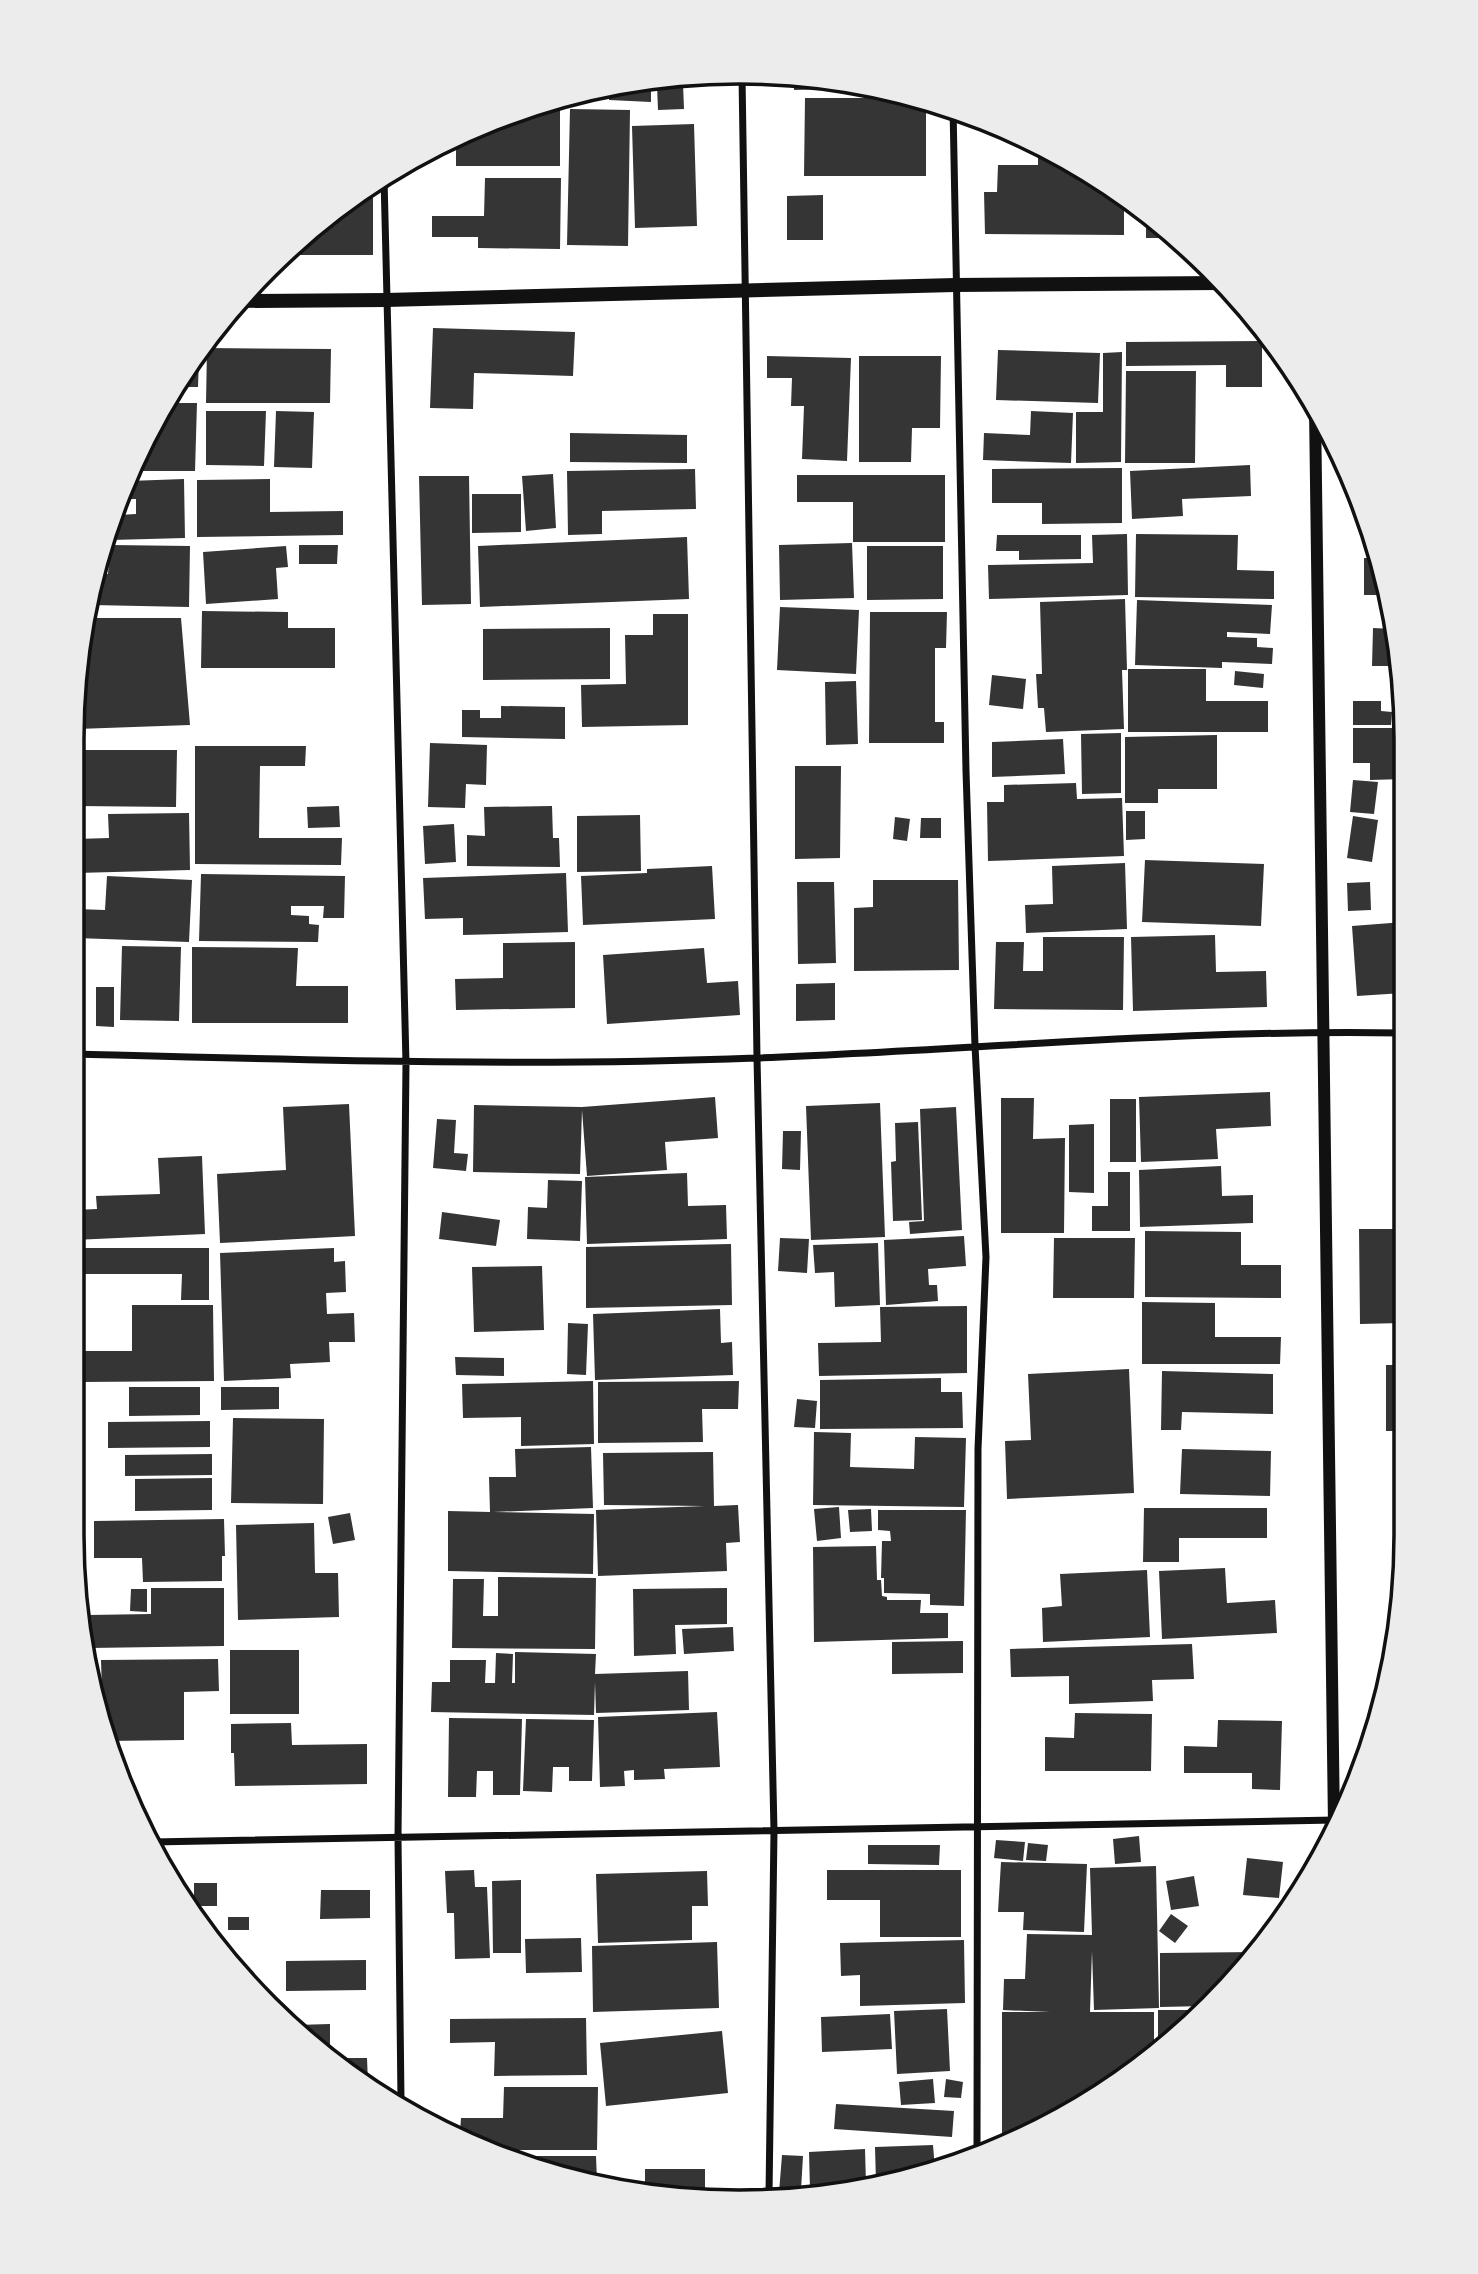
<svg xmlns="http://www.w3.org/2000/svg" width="1478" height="2274" font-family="'Public Sans',sans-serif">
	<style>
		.building { fill: #353535 }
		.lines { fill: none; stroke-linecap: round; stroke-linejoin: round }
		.minor { stroke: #111; stroke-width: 7 }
		.tertiary { stroke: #111; stroke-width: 12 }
		.secondary { stroke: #111; stroke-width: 14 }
		.rim { fill: none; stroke: #111; stroke-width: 3.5 }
	</style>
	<rect width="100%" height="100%" fill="#fff"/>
	<!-- building -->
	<path class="building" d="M794,76L831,79V89L794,90Z
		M845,82L882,91V92L845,91Z
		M683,84L684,109L658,110L657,85Z
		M624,85L651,87V102L609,100V87Z
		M805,98H913L926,101V176H804Z
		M531,108H560V166H456V136Z
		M570,109L630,110L628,246L567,245Z
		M982,120L998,127L1009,132H982Z
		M694,124L697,226L635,228L632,126Z
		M1038,145L1072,161L1124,198V235L985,234L984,192H997L998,165H1038Z
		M485,178H561L560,249L478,248V237H432V216H484Z
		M373,185V255H284L332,210Z
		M823,195V240H787V196Z
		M1146,214L1179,237L1180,238H1146Z
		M433,328L575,332L573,376L474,373L473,409L430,408Z
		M1262,341V387H1226V365L1126,366V342Z
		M207,348L331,349L330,403H206Z
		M998,350L1100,353L1098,403L996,400Z
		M1122,352L1121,462L1076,463V412H1103V353Z
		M767,356L851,358L847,461L802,459L804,406H791L792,378H767Z
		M859,356H941L940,428H912L911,462H859Z
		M199,357L198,387H179Z
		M1126,371H1196L1195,463H1125Z
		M168,403H197L195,471H132L140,444Z
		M206,411H266L264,466L206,465Z
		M276,411L314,412L312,468L274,467Z
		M1031,411L1073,413L1071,463L983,460L984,433L1030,435Z
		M570,433L687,435V463L570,462Z
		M1250,465L1251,496L1182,499L1183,516L1132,519L1130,471Z
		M1122,468V523L1042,524V503H992V469Z
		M695,469L696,509L602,511V534L568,535L567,471Z
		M553,474L556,528L526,531L522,476Z
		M797,475H945V542H853V502H797Z
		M419,476H469L471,604L422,605Z
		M184,479L185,538L111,540L119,515L136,514V499H126L129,481Z
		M270,479V512L343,511V535L197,537V480Z
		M472,494H521V532L472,533Z
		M1357,497L1368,525H1357Z
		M1127,534L1128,595L989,599L988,565L1093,563L1092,535Z
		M1136,534L1238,535L1237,570L1274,571V599L1135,597Z
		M997,535H1081V559L1019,560V551H996Z
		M687,537L689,599L480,607L478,546Z
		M852,543L854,598L780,600L779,545Z
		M110,545L190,546L189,607L92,605L101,574H108Z
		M299,545H338L337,564H299Z
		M286,546L288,567L276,568L278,599L206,604L203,552Z
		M867,546H943V599L867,600Z
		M1364,558H1380L1388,595H1364Z
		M1125,599L1127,670H1122L1124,729L1046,732L1044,708H1038L1036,674H1042L1040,602Z
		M1137,600L1272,605L1270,634L1227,632V637L1257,638V647L1273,648L1272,664L1222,662V668L1135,665Z
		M780,607L859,610L856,674L777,670Z
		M202,611L288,612V628H335V668H201Z
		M870,612H947L946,648H935V722H944V743H869Z
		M653,614H688V725L582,727L581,685L626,684L625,635H653Z
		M88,618H181L190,725L77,729L78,652Z
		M610,628V679L483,680V629Z
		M1373,628L1394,629L1400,666H1372Z
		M1128,669H1206V701H1268V732H1128Z
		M1235,671L1264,674L1263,688L1234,685Z
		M992,675L1026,679L1023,709L989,705Z
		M856,681L858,744L826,745L825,682Z
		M1353,701H1381V711L1392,712L1391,725H1353Z
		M501,706L565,707V739L462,737V710H480V718H501Z
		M1353,728H1405L1404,779L1370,780V763H1353Z
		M1121,733V793L1082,794L1081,734Z
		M1217,735V789H1158V803H1125V737Z
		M1063,739L1065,774L992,777V742Z
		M430,743L487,745L486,785L466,784L465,808L428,807Z
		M195,746H306L305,766H260L259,838H342L341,865L195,864Z
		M77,750H177L176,807L77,806Z
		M795,766H841L840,858L795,859Z
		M1353,780L1378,782L1374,814L1350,812Z
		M1076,783L1077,799L1122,798L1124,856L988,861L987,802H1004V785Z
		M339,806L340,827L308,828L307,807Z
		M552,806L553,838H559L560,867L467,866V835L485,836L484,807Z
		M1126,811H1145V839L1126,840Z
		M189,813L190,870L76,873V839L109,838L108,814Z
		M640,815L641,871L577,872V816Z
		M1353,816L1378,820L1372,862L1347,858Z
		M895,817L910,819L907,841L893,839Z
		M921,818H941V838H920Z
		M454,824L456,862L425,864L423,826Z
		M1394,828H1404V855H1393Z
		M1145,860L1264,864L1261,926L1142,922Z
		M1125,863L1127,929L1026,933L1025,905L1053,904L1052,866Z
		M712,866L715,919L583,925L581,876L647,873V869Z
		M566,873L568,932L463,935V918L425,919L423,878Z
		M201,874L345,876L344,918H323L324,906H291V915L309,916V924L319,925L318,942L199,941Z
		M107,876L192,880L189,942L76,938V909L105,910Z
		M873,880H958L959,970L854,971V908L873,907Z
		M797,882H834L836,963L798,964Z
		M1370,882L1371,910L1348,911L1347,883Z
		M1404,922L1403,993L1357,996L1352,926Z
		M1215,935L1216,972L1266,971L1267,1007L1133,1011L1131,937Z
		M1043,937H1124L1123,1010L994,1009L996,942H1024L1023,971H1043Z
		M575,942V1008L456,1010L455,979L503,978V943Z
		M122,946L181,947L179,1021L120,1020Z
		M192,947L298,948L296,986H348V1023H192Z
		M704,948L707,983L738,981L740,1015L607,1024L603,955Z
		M835,983V1020L796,1021V984Z
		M75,984H78L79,1012H75Z
		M96,987H114V1027L96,1026Z
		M1270,1092L1271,1126L1216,1129L1218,1159L1141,1162L1139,1097Z
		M715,1097L718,1138L665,1142L667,1170L587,1176L582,1110L580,1174L473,1172L474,1105L582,1107Z
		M1001,1098H1034L1033,1139L1065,1138L1064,1233H1001Z
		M1110,1099H1136V1162H1110Z
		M880,1103L885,1237L811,1240L806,1106Z
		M349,1104L355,1236L220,1243L217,1174L286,1170L283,1107Z
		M956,1107L962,1230L910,1234L909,1222L924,1221L920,1109Z
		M437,1119L456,1120L454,1153L468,1154L466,1171L433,1168Z
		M918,1122L922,1220L893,1221L891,1162L896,1161L895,1123Z
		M1094,1124V1193L1069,1192V1125Z
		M783,1131H801L800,1170L782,1169Z
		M202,1156L205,1234L74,1240V1210L97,1209L96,1196L160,1194L158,1158Z
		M1221,1166L1222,1196L1253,1195V1223L1140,1227L1139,1170Z
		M1108,1172H1130V1231H1092V1206H1108Z
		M687,1173L688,1206L726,1205L727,1239L587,1244L585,1177Z
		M548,1180L582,1181L580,1241L527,1239L528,1207L547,1208Z
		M442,1212L500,1220L496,1246L439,1239Z
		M1359,1229H1402V1323L1360,1324Z
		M1145,1231L1241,1232V1265H1281V1298L1145,1297Z
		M964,1236L966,1266L928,1269L929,1285H937L938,1301L886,1305L884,1240Z
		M780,1238L809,1239L807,1273L778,1271Z
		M1054,1238H1135L1134,1298H1053Z
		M878,1243L880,1305L835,1307L834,1272L815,1273L813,1245Z
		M731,1244L732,1305L586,1308V1247Z
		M79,1248H209V1300H181L182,1274H79Z
		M334,1248V1262L345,1261L346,1292L326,1293L327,1314L354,1313L355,1342H329L330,1362L290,1364L291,1378L224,1381L220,1253Z
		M542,1266L544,1330L474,1332L472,1267Z
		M1142,1302L1215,1303V1337H1281L1280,1364H1142Z
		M132,1305H213L214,1381L81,1382V1351H132Z
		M967,1306V1373L819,1376L818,1343L881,1342L880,1307Z
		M720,1309L721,1343L732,1342L733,1375L595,1380L593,1314Z
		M568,1323L588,1324L586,1375L567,1374Z
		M455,1357L504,1358V1376L456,1375Z
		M1386,1365H1402L1401,1431H1386Z
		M1129,1369L1134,1493L1007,1499L1005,1441L1031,1440L1028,1374Z
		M1162,1371L1273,1374V1414L1182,1412L1181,1430H1161Z
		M941,1378V1392H962L963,1428L820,1429V1380Z
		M593,1381L594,1444L521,1446V1417L463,1418L462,1384Z
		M739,1381L738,1409H702L703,1442L598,1443V1382Z
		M129,1387H200V1415L129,1416Z
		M221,1387H279V1409L221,1410Z
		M797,1399L817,1401L815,1428L794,1427Z
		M233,1418L324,1419L323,1504L231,1503Z
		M210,1421V1447L108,1448V1422Z
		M814,1432L851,1433L850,1467L914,1469L915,1437L966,1438L964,1507L813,1505Z
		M591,1447L593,1508L493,1512L594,1514L593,1574L448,1571V1511L490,1512L489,1477H516L515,1449Z
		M1182,1449L1271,1451L1270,1496L1180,1494Z
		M713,1452L714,1506L738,1505L740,1542L726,1543L727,1571L598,1576L596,1510L705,1506L604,1505L603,1453Z
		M212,1454V1475L125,1476V1455Z
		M1396,1471H1401V1499H1396Z
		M212,1478V1510L135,1511V1479Z
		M839,1507L841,1538L817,1541L814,1509Z
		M1144,1508H1267V1538H1179V1562H1143Z
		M871,1509L872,1531L850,1532L848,1510Z
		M878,1510H966L964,1606L930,1605V1594L884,1593V1578H881L882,1541H891L890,1531L878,1530Z
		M350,1513L355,1540L333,1544L328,1517Z
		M224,1519L225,1556H222V1581L143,1582L142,1558H94V1521Z
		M314,1523L315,1573H338L339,1617L238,1620L236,1525Z
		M1397,1544H1401V1577H1397Z
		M876,1546L877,1580H881L882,1596L887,1597V1600H921L920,1613H948V1638L814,1642L813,1547Z
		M1225,1568L1227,1603L1275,1600L1277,1633L1162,1639L1159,1571Z
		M1147,1570L1150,1637L1043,1642L1042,1608L1062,1606L1060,1574Z
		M498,1577L596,1578L595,1649L452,1648L453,1579H484L483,1616H498Z
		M151,1588H224V1646L90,1648L88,1615L151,1614Z
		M727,1588V1624L675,1625L676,1654L634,1656L633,1589Z
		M131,1589H147V1612L130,1611Z
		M733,1627L734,1651L684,1654L682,1629Z
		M963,1641V1673L892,1674V1642Z
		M1192,1644L1194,1679L1152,1680L1153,1701L1069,1704V1676L1011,1677L1010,1649Z
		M230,1650H299V1714H230Z
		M515,1652L596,1654L595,1674L688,1671L689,1710L596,1713L595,1682L594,1715L431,1712L432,1682H450V1660H486L485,1683H495L496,1653L513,1654L512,1683H515Z
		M218,1659L219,1691L184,1692V1740L106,1741L105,1692L102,1693L101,1660Z
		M717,1712L720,1767L664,1769L665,1779L634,1780V1770L624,1771L625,1786L600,1787L598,1717Z
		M1075,1713L1152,1714L1151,1771H1045V1737L1074,1738Z
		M1368,1715H1376L1369,1739H1368Z
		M449,1718L522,1719L520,1795H493V1771H477L476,1797H448Z
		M526,1719L594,1720L592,1781H569V1767H553L552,1792L523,1791Z
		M1218,1720L1282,1721L1280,1790L1252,1789V1773H1184V1746L1217,1747Z
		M291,1723L292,1745L367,1744V1784L235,1786L234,1753H231V1724Z
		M1139,1836L1141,1862L1115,1864L1113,1839Z
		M996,1840L1025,1842L1023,1861L994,1858Z
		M1028,1843L1048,1845L1046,1861L1026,1860Z
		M868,1845H940L939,1865L868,1864Z
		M1247,1858L1283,1862L1279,1898L1243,1895Z
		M1001,1862L1087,1864L1084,1932L1023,1930L1024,1912H998Z
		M1156,1866L1159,2008L1094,2010L1092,1951L1090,2012H1154V2051L1109,2090L1002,2139V2012H1050L1003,2010L1004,1979H1025L1027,1934L1092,1935L1090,1868Z
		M474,1870L475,1887H487L490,1958L455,1959L454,1913H447L445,1871Z
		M827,1870H961V1937H880V1900H827Z
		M707,1871L708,1906H692V1940L598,1943L596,1874Z
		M1194,1876L1199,1906L1171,1910L1166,1881Z
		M521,1880V1953H493L492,1881Z
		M194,1883H217V1906H194Z
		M321,1890H370V1918L320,1919Z
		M1171,1914L1188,1926L1175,1943L1159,1931Z
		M228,1917H249V1930H228Z
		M581,1938L582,1972L526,1973L525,1939Z
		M964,1940L965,2003L860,2006V1975L841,1976L840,1943Z
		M717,1942L719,2008L593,2012L592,1946Z
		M1255,1952L1241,1975L1205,2006L1160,2007V1953Z
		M366,1960V1990L286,1991V1961Z
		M947,2009L950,2071L897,2074L894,2011Z
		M1158,2010H1201L1158,2047Z
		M890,2014L892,2049L822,2052L821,2017Z
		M586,2018L587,2075L494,2076L495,2042L450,2043V2019Z
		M330,2024V2058H367L368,2083L333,2065L296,2025Z
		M722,2031L728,2093L606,2106L600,2043Z
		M933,2079L935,2103L901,2105L899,2082Z
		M946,2079L963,2082L961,2098L944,2097Z
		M504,2087H598L597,2150H493L460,2133L461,2118H503Z
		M836,2104L954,2111L952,2137L834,2129Z
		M933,2145L935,2169L912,2179L876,2183L875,2147Z
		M865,2149L866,2184L810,2190L809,2152Z
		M782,2155L803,2156L801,2190L779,2193Z
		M521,2156H596L597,2181L524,2167L521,2165Z
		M645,2169H705V2189H645Z"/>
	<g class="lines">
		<!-- minor -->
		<path class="minor" d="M742,75L757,1058L774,1831L769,2194
			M953,107L966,771L975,1046L986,1257L978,1449L977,2150
			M384,178L406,1063L398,1837L401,2101
			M75,1054C302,1060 529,1067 756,1058C972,1050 1187,1029 1403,1033
			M153,1842L1335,1820"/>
		<!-- tertiary -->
		<path class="tertiary" d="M1315,408L1334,1825"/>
		<!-- secondary -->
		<path class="secondary" d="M236,301L386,300L955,285L1221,283"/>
	</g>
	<!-- crop -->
	<path d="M0 0H1478V2274H0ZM739 84H739A655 655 0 0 1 1394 739V1535A655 655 0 0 1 739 2190H739A655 655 0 0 1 84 1535V739A655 655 0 0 1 739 84Z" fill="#ececec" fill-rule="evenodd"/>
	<path class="rim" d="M739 84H739A655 655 0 0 1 1394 739V1535A655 655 0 0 1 739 2190H739A655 655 0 0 1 84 1535V739A655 655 0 0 1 739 84Z"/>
</svg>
